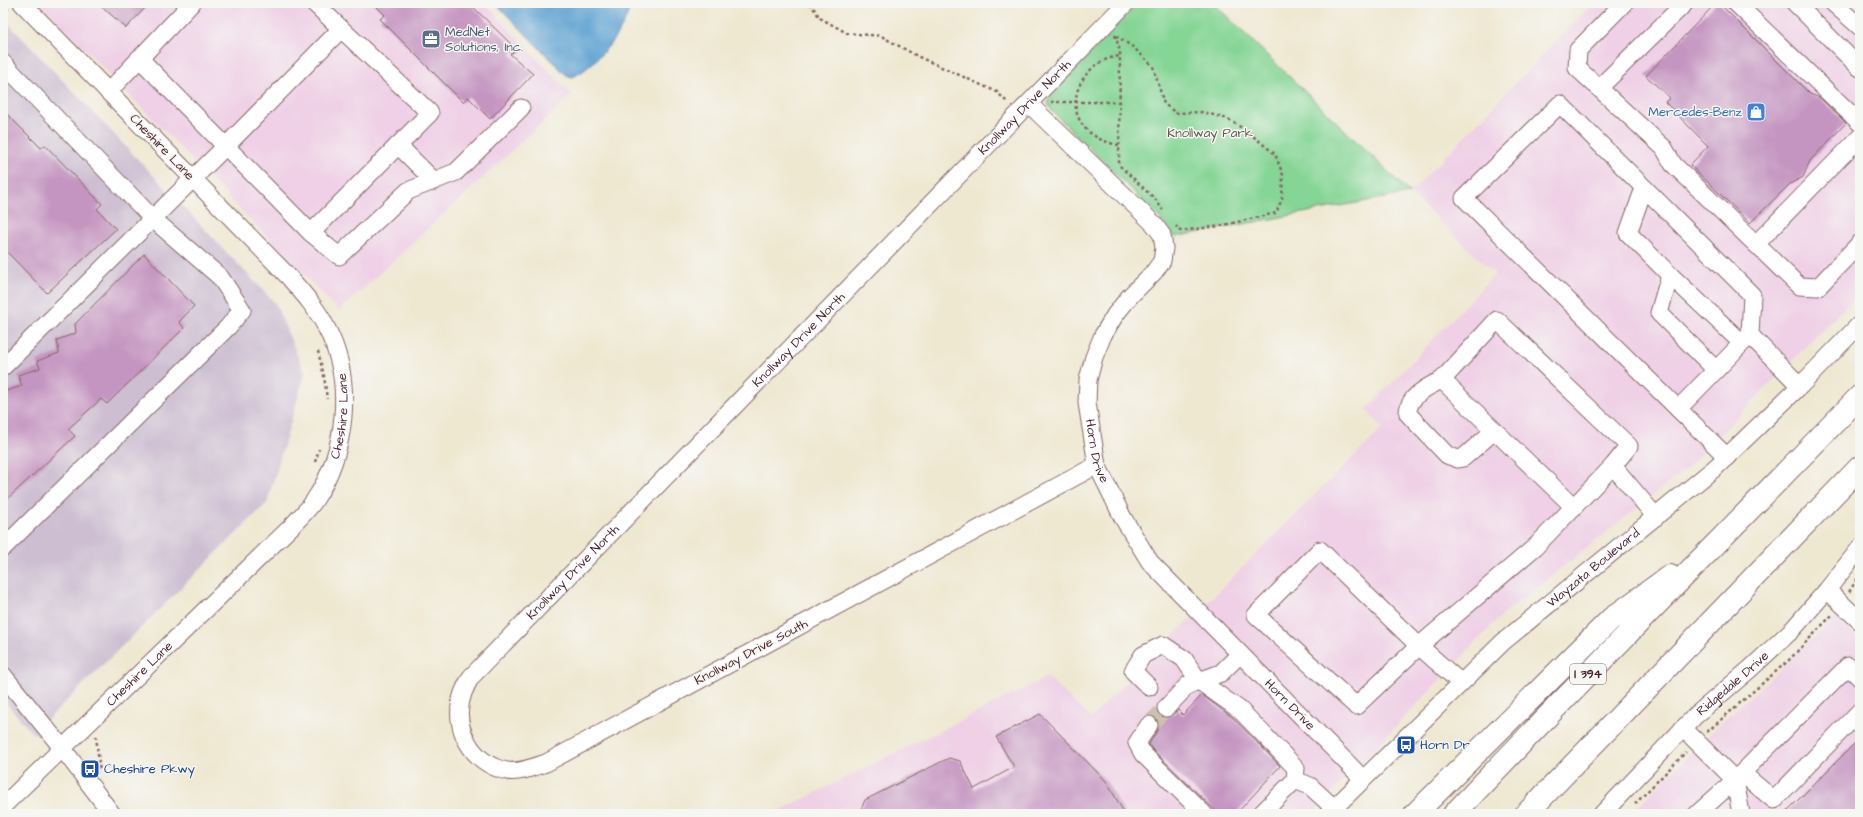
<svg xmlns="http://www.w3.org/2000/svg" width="1863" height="817" font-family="'Architects Daughter',sans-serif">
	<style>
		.built { fill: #efd0e6 }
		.industrial { fill: #cdbed2 }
		.green { fill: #85d595; stroke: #687a60 }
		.water { fill: #5ca0d1; stroke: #53607e }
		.building { fill: #c595c1 }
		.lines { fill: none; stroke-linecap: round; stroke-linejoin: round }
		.minor-tunnel { stroke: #cec0b0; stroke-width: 17; stroke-dasharray: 17 8; stroke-linecap: butt }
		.minor-casing { stroke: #846565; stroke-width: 19 }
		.highway-casing { stroke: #846565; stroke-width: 24 }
		.path { stroke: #846565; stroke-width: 2.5; stroke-dasharray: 3 3; stroke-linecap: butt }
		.minor { stroke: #fff; stroke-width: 17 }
		.highway { stroke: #fff; stroke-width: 22 }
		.labels { text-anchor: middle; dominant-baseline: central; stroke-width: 3; stroke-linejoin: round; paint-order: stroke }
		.shield { fill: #f6f6f2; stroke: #7e6067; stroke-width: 1 }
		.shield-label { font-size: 12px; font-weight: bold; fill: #4a1f2b }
		.service-label { font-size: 13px; fill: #4e5e75; stroke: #f6f6f2; text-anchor: start }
		.street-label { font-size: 13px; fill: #4a1f2b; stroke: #f6f6f2 }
		.shop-label { font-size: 13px; fill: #366cbe; stroke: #f6f6f2; text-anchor: end }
		.park-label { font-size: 13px; fill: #5c564b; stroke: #f6f6f2 }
		.transit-label { font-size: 13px; fill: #164399; stroke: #f6f6f2; text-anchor: start }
	</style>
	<rect width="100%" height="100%" fill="#f6f6f2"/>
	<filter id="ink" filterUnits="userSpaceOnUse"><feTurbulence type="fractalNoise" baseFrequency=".025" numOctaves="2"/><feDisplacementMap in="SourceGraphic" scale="8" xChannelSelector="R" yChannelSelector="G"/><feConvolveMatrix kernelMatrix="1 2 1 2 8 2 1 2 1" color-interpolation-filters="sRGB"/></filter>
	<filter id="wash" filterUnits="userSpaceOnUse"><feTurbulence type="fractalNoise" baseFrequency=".012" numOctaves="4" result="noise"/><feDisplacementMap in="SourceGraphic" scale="16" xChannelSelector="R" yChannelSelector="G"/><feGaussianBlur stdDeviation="0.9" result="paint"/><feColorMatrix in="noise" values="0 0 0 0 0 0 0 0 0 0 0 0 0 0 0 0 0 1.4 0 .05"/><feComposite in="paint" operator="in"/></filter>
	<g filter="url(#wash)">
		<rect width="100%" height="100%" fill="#efe8d1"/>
		<!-- built -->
		<path class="built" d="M40,3H484L572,95L339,311Z
			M1593,3H1860V292L1686,469L1501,616L1312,814H773L1048,677L1091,718L1383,428L1366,410L1495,274L1410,193Z
			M1837,617L1860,640V814H1630L1722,722Z"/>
		<!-- industrial -->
		<path class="industrial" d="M3,18L275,303L305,373L267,503L33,734L3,699Z"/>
		<!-- green -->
		<path class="green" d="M1138,3H1213L1410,193L1174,237L1160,218L1052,111L1048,103L1049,98Z"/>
		<!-- water -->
		<path class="water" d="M495,3H630C630,25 593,70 572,77L566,75Z"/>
		<g id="blocks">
			<!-- building -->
			<path class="building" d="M98,3H150L126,28Z
				M373,3H469L517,50L510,54L533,74L490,119L468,97L463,102L380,19L385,15Z
				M1716,3H1719L1810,94L1820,98L1846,123L1810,161L1803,177L1790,184L1750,223L1690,165L1708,146L1665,102L1670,98L1646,76Z
				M3,110L41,148L45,145L102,204L97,209L116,229L47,293L3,248Z
				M144,254L194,306L179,322L184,328L107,404L101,399L68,429L75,436L3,503V394L6,391L22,386L18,375L40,368L37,361L59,353L57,340L76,333L75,324Z
				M1202,695L1233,718L1280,766L1236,814H1219L1151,748L1149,744L1157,731L1158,721L1162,717H1169L1178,710L1183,715Z
				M1040,714L1106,781L1125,814H859L865,800L949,758L960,761L974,789L1014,767L996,737Z
				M1860,738V814H1784Z"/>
		</g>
	</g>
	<g filter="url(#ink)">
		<use href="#blocks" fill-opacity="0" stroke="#846565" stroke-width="1"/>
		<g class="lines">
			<!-- minor-tunnel -->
			<path class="minor-tunnel" d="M1149,725L1166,708"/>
			<!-- minor casing -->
			<g class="minor-casing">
				<g id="minor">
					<path d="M1624,3L1578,50L1577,68L1664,148L1673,164L1799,286L1818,287L1860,243"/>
					<path d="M1736,3L1860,123"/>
					<path d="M1795,3L1860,68"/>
					<path d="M1833,3L1860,27"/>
					<path d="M139,58L311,233L430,113L314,3"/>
					<path d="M3,63L153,219L220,277L242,310L228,327L3,548"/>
					<path d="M1599,88L1685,3"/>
					<path d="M108,92L192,3"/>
					<path id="s1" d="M1029,104L1154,224L1162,235L1164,248L1162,261L1154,272L1130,296L1115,315L1103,335L1094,357L1088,380L1087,403L1097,465L1123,518L1150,562L1363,779"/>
					<path d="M398,145L434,181"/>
					<path d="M1644,188L1628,233L1670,275L1659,313L1716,370"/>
					<path d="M311,233L339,256L408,191L456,172L521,108"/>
					<path d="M1756,244L1860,137"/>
					<path d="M1670,275L1742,343"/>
					<path d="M3,367L226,146L341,29"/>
					<path d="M1442,380C1428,386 1407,397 1408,414L1447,455L1458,459L1463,458L1494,431"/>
					<path d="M1678,409L1750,335"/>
					<path d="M1727,457L1464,198L1560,104L1752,295L1750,335L1800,386"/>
					<path id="s2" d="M1097,465L546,763C534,767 520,773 507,771C472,764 451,727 463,693C465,688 468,682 471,677L1126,3"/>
					<path d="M1574,507L1442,380L1497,320L1629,446L1613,466"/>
					<path d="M1320,550L1419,646L1356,706L1256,615Z"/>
					<path d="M1827,590L1860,621"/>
					<path d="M3,675L63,749L112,814"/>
					<path d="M1461,683L1419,646L1535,547L1613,466L1656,517"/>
					<path d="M1149,687L1133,671L1143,655L1163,645L1184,659L1198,680L1240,710L1296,768L1295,780"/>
					<path d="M1166,708L1188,685L1221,673L1240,654"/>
					<path d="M1149,725L1137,743L1143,754L1204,814"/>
					<path d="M1683,728L1735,780L1697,814"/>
					<path d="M1742,773L1774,800L1860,711"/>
					<path id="s3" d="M3,806L292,526C299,518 308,510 314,501C347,452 354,381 327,329C317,308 302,292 287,275L22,3"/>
					<path d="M1261,814L1295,780L1310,786L1334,808"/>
					<path id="s4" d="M1328,814L1503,642L1716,467L1800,386L1860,324"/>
					<path id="s5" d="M1602,814L1695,716L1750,669L1793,629L1827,590L1860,548"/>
					<path d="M1741,814L1735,780L1848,666L1860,678"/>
				</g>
			</g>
			<!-- highway casing -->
			<g class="highway-casing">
				<path id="highway" d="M1415,814L1611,619L1670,576
					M1454,814C1587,673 1725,536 1860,396
					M1526,814L1860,467"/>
			</g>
			<!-- path -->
			<path class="path" d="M810,3L820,18L847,33L881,36L919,57L997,92L1008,103
				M3,5L8,10
				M1115,35L1120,51L1119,165L1156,200L1163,210
				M1116,36L1133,47L1153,66L1164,104L1176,113L1203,112L1228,119L1248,132L1275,154L1283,175L1282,199L1276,213L1220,226L1180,231L1176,226
				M1051,102H1119
				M1119,145C1108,143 1097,139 1088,131C1059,104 1085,59 1120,56
				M318,351L324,376L327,399
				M315,462L319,449
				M1849,592L1857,579
				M1707,732L1789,660L1832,615
				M96,736L100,772
				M1635,804L1686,752"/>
			<!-- minor -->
			<use href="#minor" class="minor"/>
			<!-- highway -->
			<use href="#highway" class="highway"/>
		</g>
	</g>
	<!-- icons -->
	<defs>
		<g id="office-square" transform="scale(1)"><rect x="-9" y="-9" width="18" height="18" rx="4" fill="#5c6f8a" stroke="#f6f6f2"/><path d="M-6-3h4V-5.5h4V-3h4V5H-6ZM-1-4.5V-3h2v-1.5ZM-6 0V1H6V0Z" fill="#fff"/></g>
		<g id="shop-square" transform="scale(1)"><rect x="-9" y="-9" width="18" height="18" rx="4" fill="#3f7fe0" stroke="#f6f6f2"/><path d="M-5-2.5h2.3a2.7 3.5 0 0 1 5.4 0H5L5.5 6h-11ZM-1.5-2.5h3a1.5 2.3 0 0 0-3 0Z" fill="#fff"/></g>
		<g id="bus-square" transform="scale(1)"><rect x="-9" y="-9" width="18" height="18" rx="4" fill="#1a4fb4" stroke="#f6f6f2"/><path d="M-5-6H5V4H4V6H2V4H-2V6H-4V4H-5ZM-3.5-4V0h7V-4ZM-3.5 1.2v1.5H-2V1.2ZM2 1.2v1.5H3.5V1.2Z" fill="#fff"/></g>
	</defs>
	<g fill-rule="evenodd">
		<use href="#office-square" x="431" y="39"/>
		<use href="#shop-square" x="1756" y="112"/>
		<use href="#bus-square" x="1406" y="745"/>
		<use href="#bus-square" x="90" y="769"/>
	</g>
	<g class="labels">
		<!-- shield labels -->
		<rect class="shield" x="1570" y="664" width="36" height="20" rx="3"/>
		<g class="shield-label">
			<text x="1588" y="674">I 394</text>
		</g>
		<!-- service labels -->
		<g class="service-label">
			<text x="445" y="32">MedNet<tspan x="445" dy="15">Solutions, Inc.</tspan></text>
		</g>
		<!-- street labels -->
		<g class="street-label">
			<text stroke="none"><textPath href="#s2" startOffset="1580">Knollway Drive North</textPath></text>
			<text transform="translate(162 147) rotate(46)">Cheshire Lane</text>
			<text stroke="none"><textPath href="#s2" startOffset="1256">Knollway Drive North</textPath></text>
			<text stroke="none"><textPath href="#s3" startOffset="526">Cheshire Lane</textPath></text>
			<text stroke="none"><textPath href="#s1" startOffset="428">Horn Drive</textPath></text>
			<text stroke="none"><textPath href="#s4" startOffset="362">Wayzata Boulevard</textPath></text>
			<text stroke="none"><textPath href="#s2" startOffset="932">Knollway Drive North</textPath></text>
			<text transform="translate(751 652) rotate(-28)">Knollway Drive South</text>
			<text stroke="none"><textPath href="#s3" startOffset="190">Cheshire Lane</textPath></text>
			<text stroke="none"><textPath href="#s5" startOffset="185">Ridgedale Drive</textPath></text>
			<text stroke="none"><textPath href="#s1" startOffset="752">Horn Drive</textPath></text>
		</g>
		<!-- shop labels -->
		<g class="shop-label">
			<text x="1742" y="112">Mercedes-Benz</text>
		</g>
		<!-- park labels -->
		<g class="park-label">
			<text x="1210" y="133">Knollway Park</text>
		</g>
		<!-- transit labels -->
		<g class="transit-label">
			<text x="1420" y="745">Horn Dr</text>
			<text x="104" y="769">Cheshire Pkwy</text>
		</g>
	</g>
	<!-- margin -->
	<rect width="1863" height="817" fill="none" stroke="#f6f6f2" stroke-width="16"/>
</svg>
